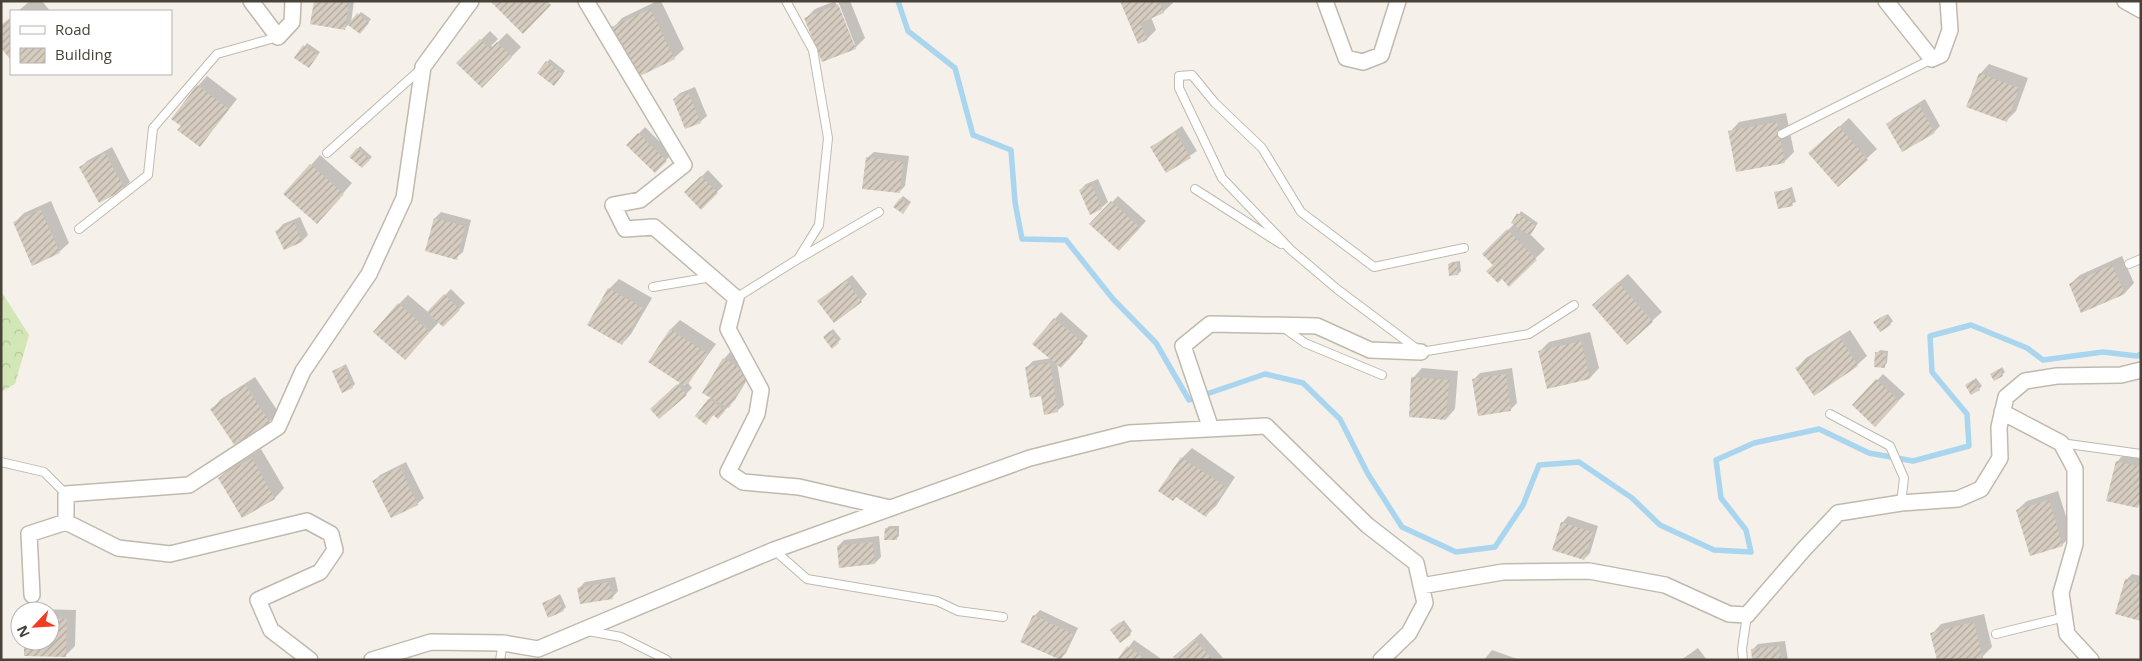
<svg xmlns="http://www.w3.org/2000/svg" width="2142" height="661" font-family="'Open Sans',sans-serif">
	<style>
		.forest { fill: url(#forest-crowns) }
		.shadow { fill: #0003 }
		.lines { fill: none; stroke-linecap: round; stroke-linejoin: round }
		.stream { stroke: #a9d5ef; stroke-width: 5.5 }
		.building { fill: url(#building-hatch) }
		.lane-casing { stroke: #c0b9ad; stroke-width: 10 }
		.street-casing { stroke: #c0b9ad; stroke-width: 18 }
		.lane { stroke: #fff; stroke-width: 8 }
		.street { stroke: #fff; stroke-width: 15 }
	</style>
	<defs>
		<pattern id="forest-crowns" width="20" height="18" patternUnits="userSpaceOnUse" patternTransform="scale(1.25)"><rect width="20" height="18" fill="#d2e7b5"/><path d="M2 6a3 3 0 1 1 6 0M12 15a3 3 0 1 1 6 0" fill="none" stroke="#b6c79c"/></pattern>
		<pattern id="building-hatch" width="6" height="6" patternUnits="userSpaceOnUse" patternTransform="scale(1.25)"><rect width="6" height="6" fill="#d6cdc0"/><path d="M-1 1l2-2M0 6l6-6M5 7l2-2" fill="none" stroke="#b0a89d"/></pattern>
	</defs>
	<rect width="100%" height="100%" fill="#f5f1ea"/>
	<!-- forest -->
	<path class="forest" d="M1,291L29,335L15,384L1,392Z"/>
	<!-- shadow -->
	<path class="shadow" d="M30,1H42L50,11H18Z
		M315,1H354L351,23L361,12L371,19L363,30L349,24L345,28Z
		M657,1H661L684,49L674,58L613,28L622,18Z
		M835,1L853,45H855L838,1H850L865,38L855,48L806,18L815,9Z
		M1121,1H1172L1173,3L1163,12L1151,17L1156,30L1147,39L1138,43Z
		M490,31L498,39L491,46L493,47L507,33L521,47L482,87L458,63Z
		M307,43L320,52L311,64L296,58Z
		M550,59L565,71L557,82L547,62Z
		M1989,64L2028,78L2016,111L2007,120L1980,74Z
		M207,76L237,99L200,146L182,126L198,86Z
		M695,87L707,116L700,122L674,99L680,93Z
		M1925,99L1940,126L1934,132L1887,124L1894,118Z
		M1786,113L1794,152L1784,162L1730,132L1739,122Z
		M1849,118L1877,149L1838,185L1820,144Z
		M1182,126L1197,151L1167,171L1152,147Z
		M645,127L672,154L655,171L628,145Z
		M360,146L372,157L362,167L351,157Z
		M112,147L130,182L124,188L81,167L87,161Z
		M874,152L909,156L905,186L899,192L867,158Z
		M320,155L352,183L326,213L285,194Z
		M708,170L723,186L701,208L686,192Z
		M1098,179L1108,202L1101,208L1080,190L1086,184Z
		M1792,187L1796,202L1779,208L1776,193Z
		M903,196L911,202L905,210L901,198Z
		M1118,196L1146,221L1125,244L1091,224Z
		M51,201L69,243L59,252L14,223L24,213Z
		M1521,211L1538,223L1530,234L1545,249L1509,285L1484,254L1514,224Z
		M441,212L471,220L463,252L456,258L435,218Z
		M300,217L308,235L302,241L284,249L277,231L283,224Z
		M2122,256L2134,283L2125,293L2082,311L2070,284L2080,275Z
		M1460,261L1461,271L1458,274L1449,264L1452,262Z
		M1628,274L1662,312L1652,321L1603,296Z
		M852,275L867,294L861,301H819Z
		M619,279L652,298L631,334L622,344L589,325L609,289Z
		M451,289L465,303L443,326L439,322L405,359L399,304L408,295L428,312Z
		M1061,312L1088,336L1068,360L1057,363L1064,405L1057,411L1042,395L1027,367L1033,361L1052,358L1034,343Z
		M1888,314L1893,321L1890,324L1878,320Z
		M680,320L716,344L688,383L692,388L686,394L658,402L681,382L650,362L671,329Z
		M833,329L841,339L838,342L827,334Z
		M1850,330L1867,356L1857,365L1797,368L1806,358Z
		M1590,332L1599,368L1590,378L1539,352L1549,342Z
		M1880,350L1888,351L1887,363L1884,366L1877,353Z
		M730,352L755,366L735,400L724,411L714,414L706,423L710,399L724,359Z
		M346,364L355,384L352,387L334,371Z
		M2002,367L2005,372L2002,375L1992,374Z
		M1422,368L1458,371L1455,409L1446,419L1413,378Z
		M1512,368L1517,403L1511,409L1479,415L1473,380L1480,373Z
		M1883,374L1905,394L1875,425L1854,405Z
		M255,377L279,413L269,422L212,409L221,399Z
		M1976,378L1982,386L1979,389L1969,383Z
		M1192,448L1235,477L1216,506L1206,515L1177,496L1182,458Z
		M261,449L284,488L275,498L242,517L219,478L229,468Z
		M2123,455L2141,459V503L2137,507L2117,462Z
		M406,462L424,498L417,504L374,481L380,475Z
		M2058,491L2072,535L2062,545L2017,510L2027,501Z
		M1568,516L1598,526L1590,553L1584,559L1562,523Z
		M889,526H899V536L896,539L886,529Z
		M879,536L881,557L875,563L838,546L844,540Z
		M2132,574L2141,576V619L2126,580Z
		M615,577L618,591L612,598L579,588L585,582Z
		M560,594L566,607L563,610L543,604Z
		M36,609L76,610L75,646L65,656L25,641H50V611H33Z
		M1040,610L1078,628L1066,653L1060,659L1034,616Z
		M1984,614L1992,647L1982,657L1970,660H1938L1932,634L1941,624Z
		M1124,620L1132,631L1130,634L1114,628Z
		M1201,633L1223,658L1178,660L1181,651Z
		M1134,640L1160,658L1159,660H1119Z
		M1785,641L1788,660H1753L1752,650L1758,644Z
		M1698,648L1707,660H1681Z
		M1492,650L1520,660H1484Z"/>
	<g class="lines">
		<!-- stream -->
		<path class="stream" d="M898,1L908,31L955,68L973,135L1011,150L1015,202L1022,239L1066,240L1113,299L1156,343L1189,400L1265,374L1303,383L1340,419L1368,474L1402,527L1456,552L1495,547L1523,505L1539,465L1579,462L1632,498L1660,525L1714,550L1751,552L1746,530L1721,498L1716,460L1754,443L1819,429L1869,453L1913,461L1969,446L1967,414L1932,372L1930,336L1971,325L2027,348L2043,360L2103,352L2137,356L2141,354"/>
	</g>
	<!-- building -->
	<path class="building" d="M314,1H349L345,30L310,24Z
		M490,1H547L551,5L523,34Z
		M1120,1H1159L1164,13L1140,23L1147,40L1138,44Z
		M838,4L856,49L822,62L804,18Z
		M650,9L675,59L636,78L611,27Z
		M357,13L369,23L360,34L348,25Z
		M11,17V60L1,48V25Z
		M480,39L490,49L497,42L512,57L482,88L456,63Z
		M303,45L318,55L309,68L294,58Z
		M546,61L563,74L554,86L537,73Z
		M1979,73L2019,88L2007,122L1966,107Z
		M197,85L229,109L200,147L177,130L181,126L171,119Z
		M688,92L701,123L685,129L673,99Z
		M1919,105L1935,133L1902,152L1886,124Z
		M1777,122L1785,163L1736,172L1728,131Z
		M1839,126L1868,160L1838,187L1808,153Z
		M1175,132L1191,158L1166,173L1150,147Z
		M638,133L667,161L655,173L626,145Z
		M357,148L370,160L362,168L349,157Z
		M105,153L125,189L99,203L79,167Z
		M866,157L903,162L900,193L862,189Z
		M310,164L344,194L317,224L283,194Z
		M701,176L718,193L701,210L684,192Z
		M1091,184L1102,209L1090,215L1079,190Z
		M1789,189L1793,206L1778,209L1774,192Z
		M900,198L909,205L903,214L893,207Z
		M1111,201L1140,228L1119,251L1089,224Z
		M41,210L60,253L32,266L13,222Z
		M1517,213L1536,226L1530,236L1511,223Z
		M434,218L465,226L457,260L425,251Z
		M294,222L302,242L284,250L275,231Z
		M1507,229L1537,260L1509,287L1502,279L1498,283L1486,271L1493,265L1482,254Z
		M1457,263L1458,275L1449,276L1448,264Z
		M2112,265L2125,294L2081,313L2069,284Z
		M846,280L862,302L834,323L817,301Z
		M1618,282L1653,322L1627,345L1592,305Z
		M608,288L643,308L622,345L587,325Z
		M444,294L460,310L443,327L427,312Z
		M398,303L430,332L405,360L373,332Z
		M1885,315L1891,325L1880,332L1873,322Z
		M1054,318L1083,343L1061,368L1032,344Z
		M670,329L708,354L686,387L648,362Z
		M830,331L839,343L832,349L823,337Z
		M1840,338L1858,366L1814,396L1795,368Z
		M1581,341L1590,379L1547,389L1538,351Z
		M1875,352L1886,353L1885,368L1874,367Z
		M723,358L749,373L729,408L702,393Z
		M1050,363L1058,412L1044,415L1041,396L1030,398L1025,367Z
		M343,366L353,388L342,393L332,371Z
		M1999,369L2003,376L1994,381L1990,374Z
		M1506,374L1511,411L1478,416L1472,379Z
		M1411,377L1449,380L1446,420L1409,417Z
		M1876,379L1899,401L1875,427L1852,405Z
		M1973,380L1980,390L1971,395L1965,385Z
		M677,384L687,395L659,419L650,409Z
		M245,385L270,423L235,446L210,409Z
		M709,398L725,411L718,419L713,415L706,425L695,416Z
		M1181,457L1226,487L1206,517L1176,497L1173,501L1158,491Z
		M252,458L275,499L242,518L218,478Z
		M2116,461L2141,467V496L2138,508L2106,501Z
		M400,467L418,505L391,518L372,481Z
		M2049,500L2063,546L2030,556L2016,510Z
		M1561,522L1593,532L1584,560L1552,550Z
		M885,528L897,529V540H884Z
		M873,542L875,564L839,568L837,546Z
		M2125,579L2141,584V621L2115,614Z
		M609,582L613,599L580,604L577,588Z
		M557,596L564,611L548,618L542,603Z
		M1033,615L1073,634L1061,660L1020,642Z
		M50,618L67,619L66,657L24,656V641H50Z
		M1120,622L1131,635L1120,643L1110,630Z
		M1974,622L1983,658L1937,660L1930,633Z
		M1194,639L1213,660H1176L1173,657Z
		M1127,646L1147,660H1117Z
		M1779,646L1781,660H1752L1751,649Z"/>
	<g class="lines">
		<!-- lane casing -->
		<g class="lane-casing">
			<path id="lane" d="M1782,134L1932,59
				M327,153L422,68
				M1195,189L1281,244
				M79,229L148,175L153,128L217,54L278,37
				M1464,248L1374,267L1301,212L1262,148L1215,103L1192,75L1179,76V88L1222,178L1291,250L1337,289L1421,352L1529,334L1574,305
				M800,258L879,212
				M2129,264L2141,259
				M653,287L712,277
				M736,298L798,259L819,225L828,138L813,50L786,1
				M1284,328L1305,343L1382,375
				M1830,414L1890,446L1904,478L1901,503
				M2061,443L2141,454
				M1,462L44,472L66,494
				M774,550L807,579L937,601L958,611L1003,617
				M588,631L621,637L667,660
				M1996,634L2065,617
				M500,660L503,643
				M1743,660L1742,649L1747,615"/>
		</g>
		<!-- street casing -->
		<g class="street-casing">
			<path id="street" d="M251,1L278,37L292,22L293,1
				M586,1L684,165L640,200L613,205L625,229L654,227L736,298L728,329L761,390L757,414L728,472L743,482L799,487L890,508
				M1325,1L1346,58L1363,62L1381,55L1398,1
				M1886,1L1932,59L1941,55L1950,30L1948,1
				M2125,1L2141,10
				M2002,412L2061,443L2075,469V544L2061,593L2067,634L2091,660
				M1211,429L1183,346L1210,324L1317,326L1370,350L1421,352
				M66,522L118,548L170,554L307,521L331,534L335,550L320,572L258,600L271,630L310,660
				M1421,586L1503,572L1589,571L1665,585L1729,614L1747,615L1804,549L1838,513L1901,503L1958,499L1981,489L2000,458L1999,427L2006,397L2025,381L2057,376L2121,375L2141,370
				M32,595L29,534L66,522V494L189,485L278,427L303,371L369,274L404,198L423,67L471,1
				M372,660L431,642L503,643L538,649L774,550L1030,458L1129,433L1266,426L1367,525L1416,563L1425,603L1409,633L1381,660"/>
		</g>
		<!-- lane -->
		<use href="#lane" class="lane"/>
		<!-- street -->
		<use href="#street" class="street"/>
	</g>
	<!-- border -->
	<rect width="2142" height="661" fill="none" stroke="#494238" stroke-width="5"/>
	<!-- legend -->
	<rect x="10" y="10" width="162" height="65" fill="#ffffff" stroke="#b6b3af"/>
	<rect x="20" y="26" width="25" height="8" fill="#ffffff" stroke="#b6b3af"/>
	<text x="55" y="35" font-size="15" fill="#494238">Road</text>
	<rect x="20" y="48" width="25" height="15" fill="url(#building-hatch)" stroke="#b6b3af"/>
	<text x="55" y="60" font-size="15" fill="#494238">Building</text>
	<!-- north arrow -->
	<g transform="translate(35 626) rotate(245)"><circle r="24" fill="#ffffff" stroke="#b6b3af"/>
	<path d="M0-4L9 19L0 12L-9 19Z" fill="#f43b22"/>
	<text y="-8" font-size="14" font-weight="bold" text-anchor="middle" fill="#494238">N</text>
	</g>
</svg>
